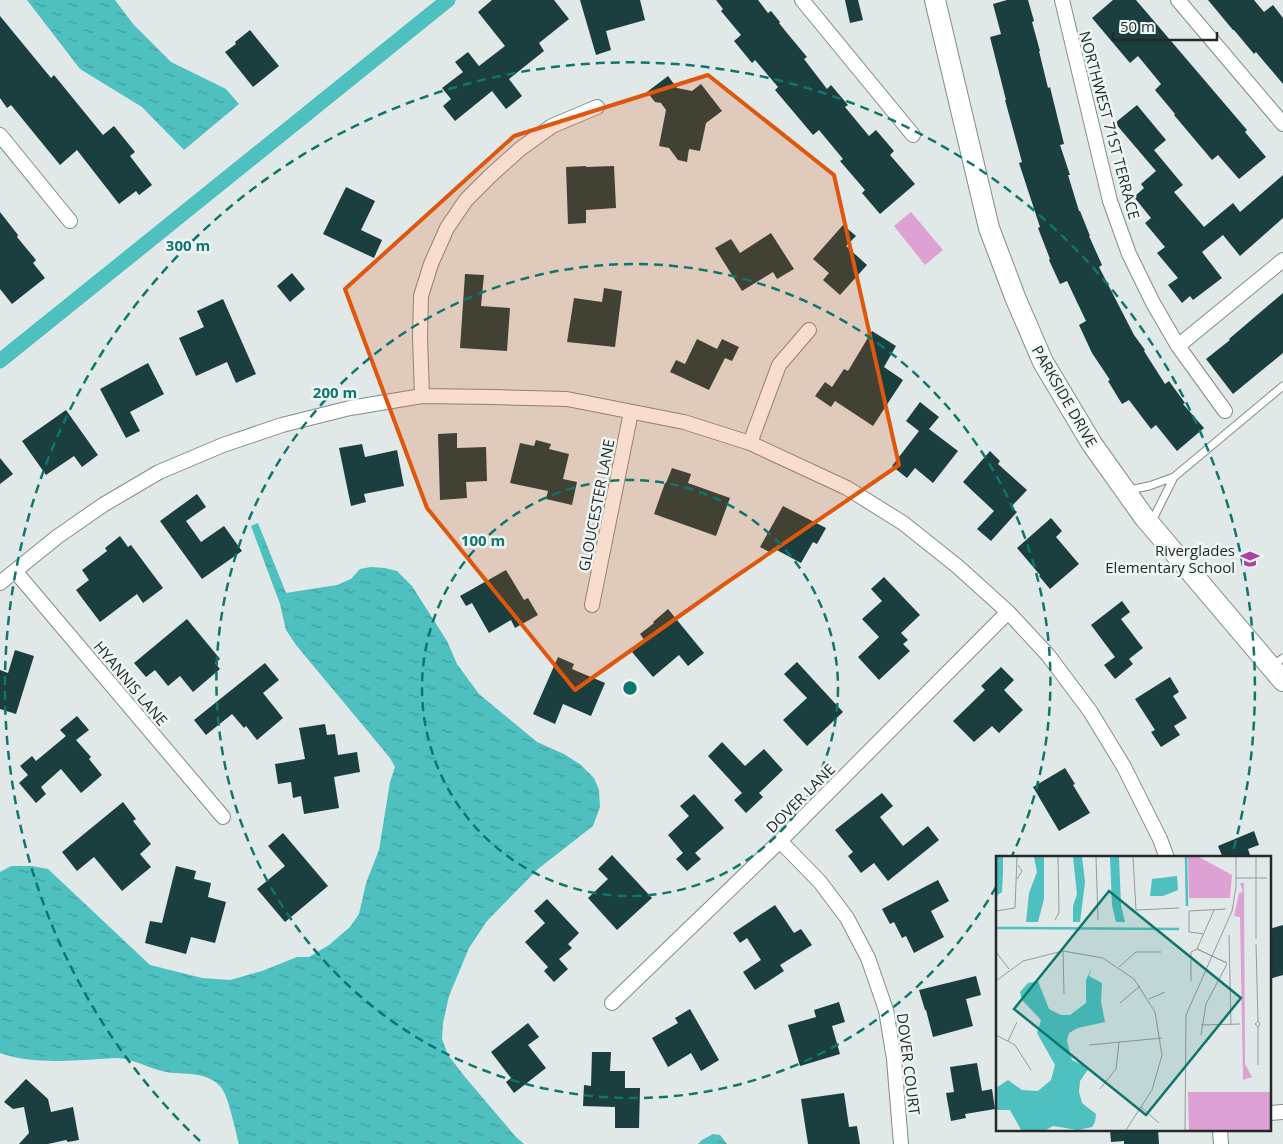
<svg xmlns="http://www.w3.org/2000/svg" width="1283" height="1144" font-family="'Open Sans',sans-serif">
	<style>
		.green { fill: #dda1d4 }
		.water { fill: url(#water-ripples) }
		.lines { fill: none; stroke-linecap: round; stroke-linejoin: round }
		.canal { stroke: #4ec0bf; stroke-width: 15 }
		.building { fill: #1b3e3e }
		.lane-casing { stroke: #838a8a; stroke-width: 9 }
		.street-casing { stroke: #838a8a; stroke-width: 16 }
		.secondary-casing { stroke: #838a8a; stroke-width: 22 }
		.lane { stroke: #fff; stroke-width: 7 }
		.street { stroke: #fff; stroke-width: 14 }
		.secondary { stroke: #fff; stroke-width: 20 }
		.marked { fill: #de570d; fill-opacity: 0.2; stroke: #de570d; stroke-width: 4; stroke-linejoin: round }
		.ring { fill: none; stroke: #0f766e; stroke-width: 2.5; stroke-dasharray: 9 6 }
		.labels { text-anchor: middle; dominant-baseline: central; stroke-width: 5; stroke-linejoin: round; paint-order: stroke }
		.street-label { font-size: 15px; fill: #252828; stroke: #edf6f5 }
		.poi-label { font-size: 15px; fill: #252828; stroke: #edf6f5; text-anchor: end }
		.inset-river { fill: none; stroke: #4ec0bf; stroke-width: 2.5 }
		.inset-road { fill: none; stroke: #959b9b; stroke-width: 1 }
		.view { fill: #0f766e; fill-opacity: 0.15; stroke: #0f766e; stroke-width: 2.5 }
		.inset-edge { fill: none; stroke: #252828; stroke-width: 2.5 }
		.centre { fill: #0f766e; stroke: #edf6f5; stroke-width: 2.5 }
		.ring-label { font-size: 15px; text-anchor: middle; font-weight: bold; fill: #0f766e; stroke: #edf6f5; stroke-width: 5; stroke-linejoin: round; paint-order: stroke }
	</style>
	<defs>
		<pattern id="water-ripples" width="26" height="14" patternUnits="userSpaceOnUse" patternTransform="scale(1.25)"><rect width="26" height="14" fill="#4ec0bf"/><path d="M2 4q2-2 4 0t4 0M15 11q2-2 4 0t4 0" fill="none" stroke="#419c9b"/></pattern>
	</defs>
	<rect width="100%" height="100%" fill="#e0e8e8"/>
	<!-- green -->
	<path class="green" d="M911,212L943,250L925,265L894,226Z"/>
	<!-- water -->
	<path class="water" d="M27,0H115L133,24L171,62L226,89L239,104L184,150L142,107L80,69Z
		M258,523L286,593L337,585L351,579L360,569L371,567L385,568L397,571L412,586L447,641L457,664L479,694L537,742L564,754L581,765L594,778L599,790L600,807L593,826L538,869L487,921L469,948L449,996L443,1023L442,1039L448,1055L465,1077L515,1136L524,1144H239C235,1130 229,1096 220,1086C206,1071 184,1075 166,1072C150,1069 134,1059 118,1058C112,1058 105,1059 99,1059C69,1061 29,1064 0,1053V872L11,866H32L48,869L150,965L202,978L230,980L262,971L297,957H309L329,945L350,927L359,914L366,883L379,850L390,782L395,767L390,758L296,645L286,630L280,604L251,526Z
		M713,1134L720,1135L727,1144H698L702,1140Z"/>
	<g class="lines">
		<!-- canal -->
		<path class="canal" d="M0,361L448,0"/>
	</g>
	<!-- building -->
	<path class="building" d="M492,0H554L569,19L539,43L544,51L509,79L522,96L506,109L492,91L455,121L443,106L451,99L442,88L463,72L455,62L468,52L479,66L505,46L478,12Z
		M580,0H640L645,20L606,31L611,50L596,55Z
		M716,0H758L768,13L771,11L780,22L779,23L787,33L807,57L804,59L827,89L831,85L848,105L845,107L869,136L876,130L894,151L890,155L915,184L880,214L862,193L865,190L840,161L843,159L819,130L813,135L775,90L778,87L755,60L752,63L734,41L741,35L721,11L723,9Z
		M845,0H858L863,20L850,23Z
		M1007,0H1028L1034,21L1032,22L1040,51H1039L1048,88L1050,87L1064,144L1060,145L1070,175H1068L1079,211H1080L1090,236H1089L1102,265L1099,267L1134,335L1145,350L1144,351L1165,384L1169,381L1185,403L1183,404L1204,428L1177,451L1156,425L1151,429L1129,400L1122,404L1108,381L1110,380L1092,353L1079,325L1086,321L1067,281L1060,284L1049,260L1050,259L1038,228L1040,227L1019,163L1022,162L1005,100H1006L990,37L1001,34L993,4Z
		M1113,0H1136L1247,130L1245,132L1266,157L1239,179L1218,155L1212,160L1174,115L1175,114L1155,90L1161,84L1138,56L1130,63L1092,18Z
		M1208,0H1254L1264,12L1273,5L1283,18V84L1256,52L1254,54L1234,30H1233Z
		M0,16L51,78L54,75L103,135L114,126L135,152L130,156L152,185L139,195L136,191L119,204L77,150L60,165L11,105L7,108L0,98Z
		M250,30L279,66L253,87L225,52L236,44L235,42Z
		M668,76L677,88L692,91L701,84L722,111L706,123L700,151L689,149L687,162L678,160L669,148L659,146L666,110L661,103L655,102L647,92Z
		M1137,105L1166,140L1154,150L1183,185L1174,192L1204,227L1233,203L1240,212L1283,175V218L1240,256L1223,235L1202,252L1222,278L1193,300L1190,296L1182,303L1168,285L1178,278L1157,253L1165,247L1145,223L1151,218L1134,197L1144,188L1141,184L1156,171L1115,123Z
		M586,166V167L614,166L616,208L586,210V223L568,224L566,167Z
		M346,187L375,201L361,230L382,240L374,258L323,234Z
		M0,212L18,235L17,237L36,260L33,263L45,278L12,304L0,289Z
		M843,225L856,236L846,246L867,265L840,295L823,280L829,273L813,259Z
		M771,233L794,269L777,279L773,272L742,291L715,248L731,239L740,253Z
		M292,273L305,289L290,302L277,286Z
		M465,274L484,275L481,306L510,308L507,351L460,348Z
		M604,288L622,291L615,347L567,342L574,298L602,302Z
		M1283,293V353L1233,394L1206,359L1230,340L1229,339Z
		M223,299L256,374L236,383L227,362L196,376L179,338L204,327L197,311Z
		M872,331L896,346L884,367L903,380L873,426L835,401L831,407L815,396L825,382L832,387L844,369L848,371Z
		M697,339L717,349L722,339L739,347L732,361L725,358L709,390L670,372L676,360L685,364Z
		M148,363L164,394L130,412L140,431L126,438L100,389Z
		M920,402L939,417L929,429L958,451L933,483L915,468L907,478L892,466L919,431L906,421Z
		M66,410L98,455L82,467L74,456L46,475L22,441Z
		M457,433V448L486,447L487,481L466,482L467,498L440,500L438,434Z
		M536,440L551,444L549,449L569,454L563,479L577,482L572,505L546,499L548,491L510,483L520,443L534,446Z
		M362,444L365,457L397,450L404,486L364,494L366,502L351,506L339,448Z
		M990,451L1000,461L998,464L1027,490L1011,507L1017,512L991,541L977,529L994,511L963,482Z
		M0,458L13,474L0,484Z
		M672,468L691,474L688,483L730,498L716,536L654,514L665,483H666Z
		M197,494L206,507L186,521L201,542L224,526L242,551L202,579L160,521Z
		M783,506L826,528L817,544L813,542L801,563L773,548L771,553L760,547Z
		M1051,518L1062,531L1056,537L1079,564L1050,589L1039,576L1040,575L1017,548Z
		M120,536L128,547L131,545L163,588L143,603L137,594L100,622L76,590L89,580L82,570L107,551L105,548Z
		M506,570L524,600L528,598L538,615L515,628L511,620L489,633L472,603L466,606L460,596Z
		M884,577L920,615L901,633L908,640L903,644L910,651L879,680L858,657L879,637L862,619L882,601L871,589Z
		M1122,601L1130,612L1121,619L1143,648L1129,659L1133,664L1115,679L1104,665L1115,657L1091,625Z
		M668,609L704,653L688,666L679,655L653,677L632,652L645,641L640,634L654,623L653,622Z
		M187,619L220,659L215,663L220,669L193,692L180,676L168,686L155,670L146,677L134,663Z
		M15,650L34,656L16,714L0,709V670L8,673Z
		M558,657L574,664L572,669L605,683L591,716L563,704L555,724L533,714Z
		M797,662L843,712L807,746L783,720L807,698L784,674Z
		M265,663L279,680L263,693L283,718L257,740L246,726L244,728L232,714L206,735L194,720Z
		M1001,667L1014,680L1004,690L1023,710L999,733L992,726L974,742L953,721L985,690L981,686Z
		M1170,677L1179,692L1173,696L1187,718L1174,726L1180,735L1161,747L1151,732L1155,730L1135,699Z
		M77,716L89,730L76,740L91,757L89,759L102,775L81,793L61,769L41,787L46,794L36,803L19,783L28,775L20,766L32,756L36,761L66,736L60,730Z
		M325,724L327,735L335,734L338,755L357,752L360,772L334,777L339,808L304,814L301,796L293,798L291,782L278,784L275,764L305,759L299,728Z
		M722,742L745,766L764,749L783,770L759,793L763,797L746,813L734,800L742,793L708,756Z
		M1065,768L1075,784L1073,785L1090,813L1059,831L1033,787Z
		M882,793L893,806L880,817L903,846L928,826L939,840L888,881L874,863L861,873L848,856L853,852L835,830Z
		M694,794L724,828L695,853L701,859L687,871L676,859L683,853L668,835L689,816L680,806Z
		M123,802L136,819L133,821L151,844L140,854L151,867L122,891L94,857L77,871L62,852Z
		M1254,831L1259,845L1248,849L1251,858H1223L1218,846Z
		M283,833L328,886L285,922L257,889L285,866L268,846Z
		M612,855L652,898L617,930L588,898L608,879L598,869Z
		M176,866L196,871L194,879L211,883L208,897L226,902L215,943L191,937L186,954L145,943L150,921L162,923Z
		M938,880L949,901L931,911L944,937L914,953L906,936L902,938L894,922L890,924L882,909Z
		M547,899L579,933L568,944L572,948L559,959L568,969L554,982L544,971L548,967L525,942L545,923L534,911Z
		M775,905L794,933L801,929L812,945L780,965L784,971L755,990L743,972L761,960L747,938L740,943L733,933Z
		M1283,925V975L1269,979V929Z
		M976,976L981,995L966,999L973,1026L933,1037L926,1010H925L919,990Z
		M839,1002L845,1022L832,1026L840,1054L800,1066L788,1025L816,1017L814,1010Z
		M690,1009L719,1060L701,1071L691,1053L668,1067L652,1038L678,1023L675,1018Z
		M528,1023L539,1037L528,1045L546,1068L514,1093L506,1082L511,1078L491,1052Z
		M592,1052H611L610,1071H625V1088H640L639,1128H615V1107L583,1106L584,1085L591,1086Z
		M977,1063L982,1091L992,1089L995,1109L965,1114L966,1118L951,1121L946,1093L954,1092L950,1067Z
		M26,1079L48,1099L51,1112L73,1107L79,1140L68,1142L66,1140L48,1144H19L29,1133L24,1107L13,1109L4,1102Z
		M844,1093L849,1127L857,1126L860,1144H808L801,1099Z
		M1110,1130H1158L1159,1144H1124V1141L1111,1142Z"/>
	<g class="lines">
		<!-- lane casing -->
		<g class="lane-casing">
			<path id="lane" d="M1129,490L1149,486L1174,477L1283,386
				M1152,521L1174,477
				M1273,665L1283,658"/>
		</g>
		<!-- street casing -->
		<g class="street-casing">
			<path id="street" d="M802,0L913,135
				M1062,0L1110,201L1129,254L1153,303L1178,346L1225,411
				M1178,0L1283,124
				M0,135L70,221
				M1178,346L1283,260
				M422,396L420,337L421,296L431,264L447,228L466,200L490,176L520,149L552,126L597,107
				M750,443L779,365L809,330
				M15,571L223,817
				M0,583L57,537L103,505L159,472L223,445L282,425L350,408L422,396L494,397L567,399L684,422L750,443L847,488L903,523L957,566L1008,612L1048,655L1090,711L1124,767L1160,839L1167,858
				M592,605L631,412
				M780,841L820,882L847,918L868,958L886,1010L894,1059L901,1144
				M612,1003L780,841L1008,612
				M1269,1113L1283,1112
				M1220,1130L1221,1144"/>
		</g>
		<!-- secondary casing -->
		<g class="secondary-casing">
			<path id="secondary" d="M935,0L989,228L1015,297L1043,362L1092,444L1144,517L1283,681"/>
		</g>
		<!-- lane -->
		<use href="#lane" class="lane"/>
		<!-- street -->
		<use href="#street" class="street"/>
		<!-- secondary -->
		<use href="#secondary" class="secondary"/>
	</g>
	<!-- marked area -->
	<path class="marked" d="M708,75L834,175L899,465L726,583L575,690L427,508L345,289L514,136Z"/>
	<!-- distance rings -->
	<g class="ring">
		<circle cx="630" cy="688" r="208"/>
		<path d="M996 887A417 417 0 1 1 1011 858"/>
		<path d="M200 1141A625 625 0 1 1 1232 855"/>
	</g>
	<!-- icons -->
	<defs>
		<g id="school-bare" transform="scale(1.5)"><path d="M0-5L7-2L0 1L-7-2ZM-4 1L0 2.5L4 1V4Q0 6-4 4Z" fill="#ad42a2" stroke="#edf6f5" stroke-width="2.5" paint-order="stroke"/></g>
	</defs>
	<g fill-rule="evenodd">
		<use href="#school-bare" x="1250" y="559"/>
	</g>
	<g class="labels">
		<!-- street labels -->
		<g class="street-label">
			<text transform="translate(1110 125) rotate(75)">NORTHWEST 71ST TERRACE</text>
			<text transform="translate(1065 396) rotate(60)">PARKSIDE DRIVE</text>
			<text transform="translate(596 505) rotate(-79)">GLOUCESTER LANE</text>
			<text transform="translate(131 683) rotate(50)">HYANNIS LANE</text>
			<text transform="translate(800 798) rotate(-45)">DOVER LANE</text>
			<text transform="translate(909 1064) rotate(83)">DOVER COURT</text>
		</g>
		<!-- poi labels -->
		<g class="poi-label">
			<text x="1235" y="550">Riverglades<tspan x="1235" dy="17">Elementary School</tspan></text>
		</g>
	</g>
	<!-- overview -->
	<g transform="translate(996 856)">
		<rect width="275" height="275" fill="#e0e8e8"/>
		<path d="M244,27H248L249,208L256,221L247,224L244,61L238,60L243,37L247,36Z" fill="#dda1d4"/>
		<path d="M192,1H203L236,19L234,42H193ZM192,236H275V274H193Z" fill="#dda1d4"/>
		<path d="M0,1H7V16L6,36L0,40ZM38,1H48V43L42,66H30L33,37L41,16ZM77,1H86L89,26L84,66H77V50L81,38ZM114,1H123L125,49L129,66H120L116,49ZM181,20L182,34L167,40H154L156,23ZM96,111L93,120L106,127L105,146L109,166L82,172L73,177L71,185L76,204L93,212L84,225L83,236L86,247L100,258L99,266L96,271L82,274L57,270L50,274H25L14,254H0V232L12,224L26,234L42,235L55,224L59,209L41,177L45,164L26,144L24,136L32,127L42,125L53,153L65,159H74L90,147V124Z" fill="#4ec0bf"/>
		<path class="inset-river" d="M190,1L191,50M0,72L183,73"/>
		<path class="inset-road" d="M100,1L102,64M137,1L140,54L183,52M260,1V83M240,22H271M21,23L26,15L22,9M0,55L19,52L21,1M59,64L63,56L62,1M208,78L193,76V55L230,53M233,79L235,169M260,88L262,165L264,168L262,171L259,168L262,165M201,93L231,107M201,93L231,107M67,95L68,138M0,96L13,113M123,111L140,96H165M0,125L27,105L67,95L107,102L138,123L159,156L166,199L156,234L130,274M195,125V96L201,93L218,54M153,143L169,136M124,147L144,130M205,169L244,168M262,171V209M0,179L19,189L35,214M205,179L210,148L231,108M12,185L21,166M93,189L166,182M104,233L120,213L123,186M145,251L163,267M189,274L190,159L236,55L240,31V1"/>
		<path class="view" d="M113,35L245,142L150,259L18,153Z"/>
		<rect width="275" height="275" class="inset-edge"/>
	</g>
	<circle cx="630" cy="688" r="8" class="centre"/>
	<g class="ring-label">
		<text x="188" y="251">300 m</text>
		<text x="335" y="398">200 m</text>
		<text x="483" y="546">100 m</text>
	</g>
	<!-- scale -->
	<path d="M1113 32v8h104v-8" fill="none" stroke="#252828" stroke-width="2.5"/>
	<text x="1120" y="32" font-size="15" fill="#252828" stroke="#edf6f5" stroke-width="4" paint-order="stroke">50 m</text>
</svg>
